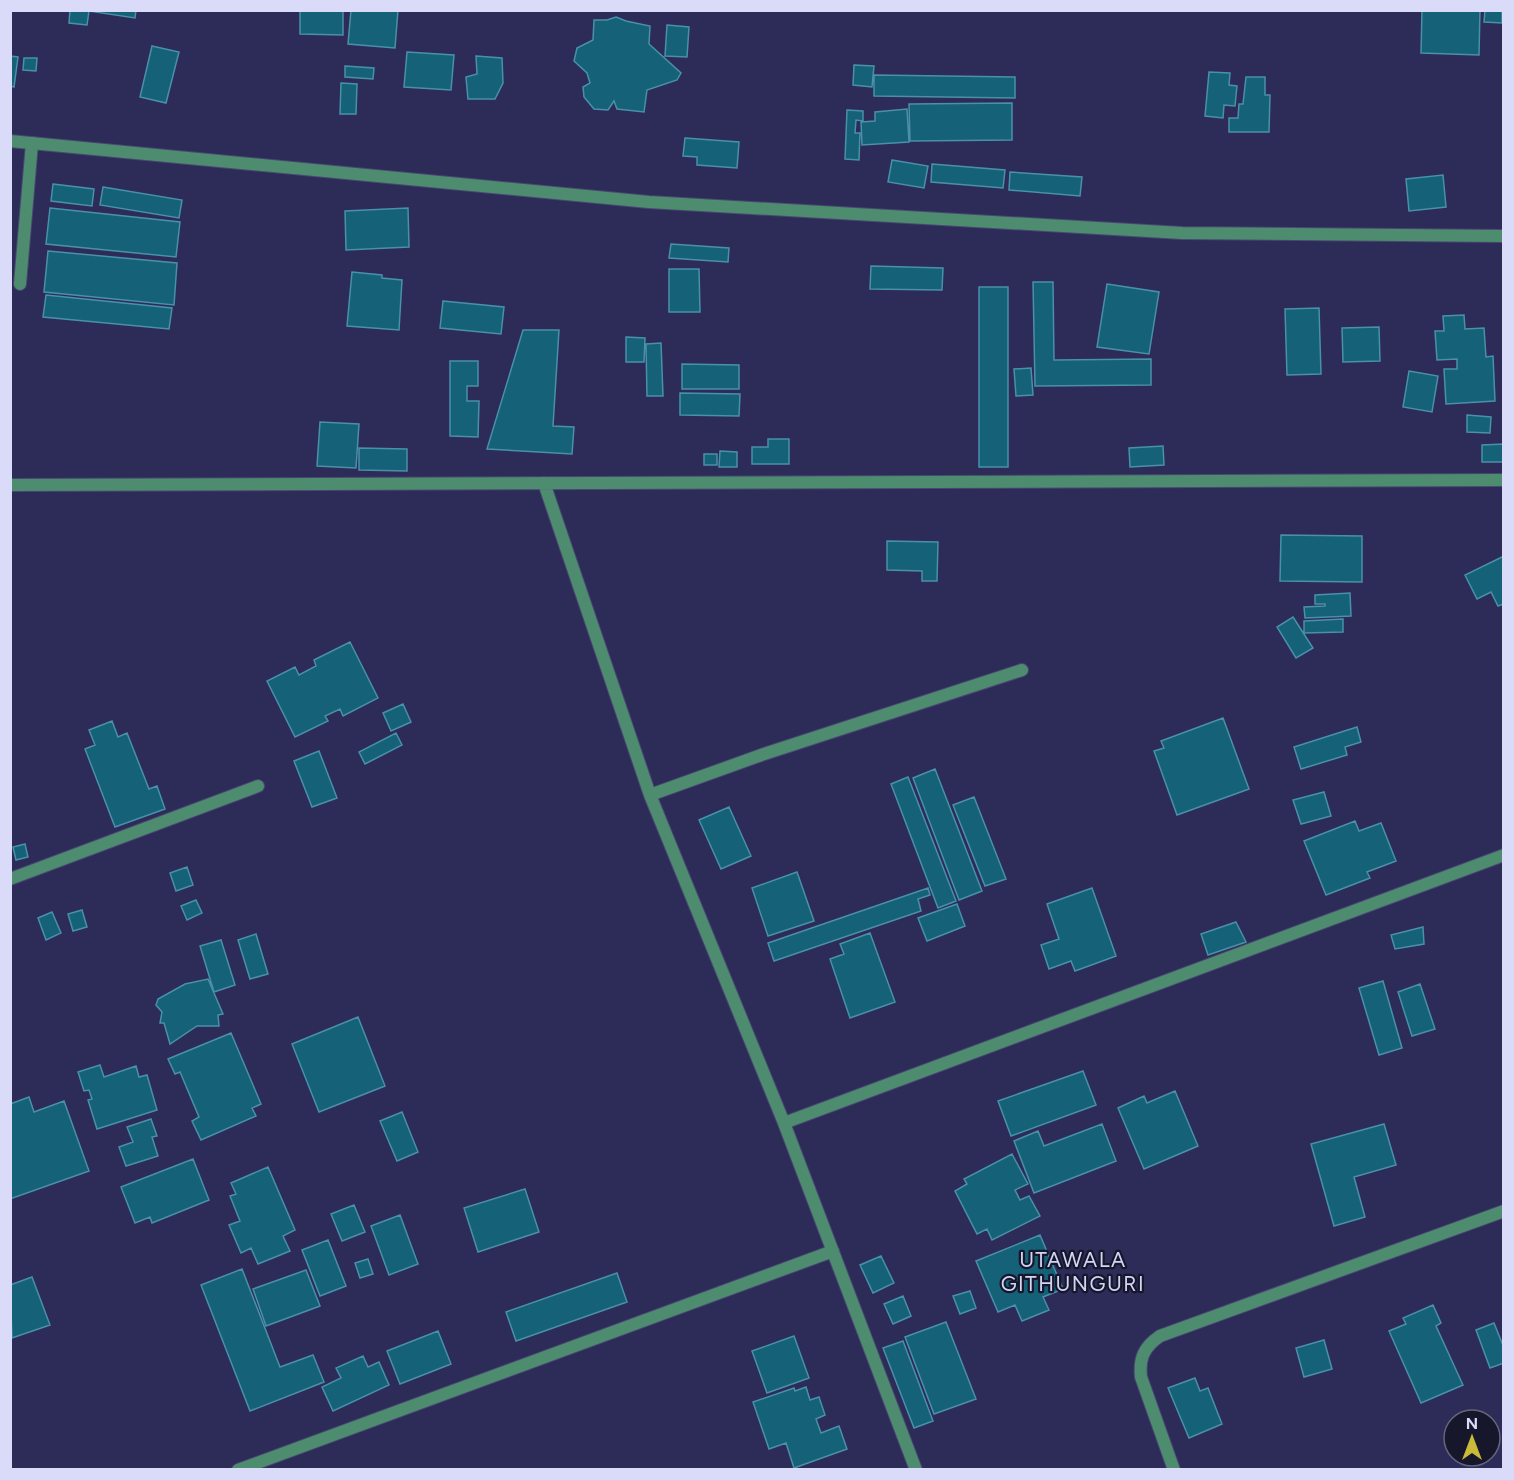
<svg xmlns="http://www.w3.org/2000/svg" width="1514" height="1480" font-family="Figtree,sans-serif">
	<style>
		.building { fill: #156178; stroke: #4a90a8; stroke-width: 1.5 }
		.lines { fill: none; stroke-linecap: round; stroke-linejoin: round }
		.service-casing { stroke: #494772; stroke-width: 14 }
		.minor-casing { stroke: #494772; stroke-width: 14 }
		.service { stroke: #4d8c6f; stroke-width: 12 }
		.minor { stroke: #4d8c6f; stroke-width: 12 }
		.labels { text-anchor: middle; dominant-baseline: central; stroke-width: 4.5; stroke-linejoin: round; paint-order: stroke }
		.quarter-label { font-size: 21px; letter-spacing: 1.5px; fill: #d2d4f6; stroke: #17172b }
	</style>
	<rect width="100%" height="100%" fill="#2d2b58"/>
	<!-- building -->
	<path class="building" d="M70,10H136L135,18L89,11L87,25L69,23Z
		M300,10H343V35L300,34Z
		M351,10H398L395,48L348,44Z
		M1422,10H1480L1479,55L1421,53Z
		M1485,10H1502V23L1484,22Z
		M616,17L626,21L650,26L649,44L681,73L677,80L647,90L644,112L617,109L614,101L608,110L594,109L584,97L583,87L590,83L587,73L574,61L577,48L593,40L594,20H607Z
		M667,25L689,27L687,57L665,56Z
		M152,46L179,52L166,103L140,97Z
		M407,52L454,55L451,90L404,87Z
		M10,56L18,57L14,87L10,86Z
		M476,56L502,58L503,83L495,99H468L466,77L477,74Z
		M24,58H37L36,71L23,70Z
		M854,65L874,66L872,87L853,85Z
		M345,66L374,68L373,79L345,77Z
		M1209,72L1230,73L1229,85L1237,86L1235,106L1224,105L1223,118L1205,116Z
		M874,75L1015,77V98L874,96Z
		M1246,77H1265V95H1270L1269,132H1229V118H1238L1239,104H1243Z
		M341,83L357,84L356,114H340Z
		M1012,103V140L910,141L909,104Z
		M907,109L909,142L862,145L861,122L875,121V112Z
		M847,110L863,111V121L856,120L855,133H860L859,160L845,159Z
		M685,138L739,142L737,168L697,165V157L683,156Z
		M892,160L928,166L924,188L888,182Z
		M932,164L1005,170L1003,188L931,182Z
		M1010,172L1082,177L1080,196L1009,190Z
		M1443,175L1446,207L1409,211L1406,179Z
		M53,184L94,189L92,206L51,201Z
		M103,187L182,200L179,218L100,205Z
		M50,208L180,222L176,257L46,244Z
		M408,208L409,247L346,250L345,211Z
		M671,244L729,248L728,262L669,258Z
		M48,251L177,263L174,305L44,292Z
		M871,266L943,268L942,290L870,289Z
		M669,269H699L700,312H669Z
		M352,272L382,275V278L402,280L399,330L347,326Z
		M1033,282H1053L1054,360L1151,359V385L1035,386Z
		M1107,284L1159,292L1149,354L1097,347Z
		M979,287H1008V467H979Z
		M46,295L172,308L169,329L43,317Z
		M443,301L504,307L501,334L440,328Z
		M1319,308L1321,374L1287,375L1285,309Z
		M1464,315L1465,329L1484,328L1486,357L1493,356L1495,401L1446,404L1444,369H1457V359L1437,360L1435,331H1444L1443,316Z
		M1379,327L1380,361L1343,362L1342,328Z
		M523,330H559L553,426L574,427L572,454L487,449Z
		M626,337L645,338L644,362H626Z
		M661,343L663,396H647L646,344Z
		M450,361H478V386H467V401H479L478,437L450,436Z
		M682,364L739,365V389H682Z
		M1031,368L1033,395L1016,396L1014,369Z
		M1409,371L1438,376L1432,412L1403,407Z
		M680,393L740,394L739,416L680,415Z
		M1467,415L1491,417L1490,433L1467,432Z
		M320,422L359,424L356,468L317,466Z
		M768,439H789V464H752V447H768Z
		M1504,444V462H1482V445Z
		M1163,446L1164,465L1130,467L1129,448Z
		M359,448L407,449V471L359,470Z
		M720,451L737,452V467H719Z
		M704,454H717V465H704Z
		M1281,535L1362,536V582L1280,581Z
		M887,541L938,542L937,581H922V571L887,570Z
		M1504,556V604L1498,606L1491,592L1477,599L1465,575Z
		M1350,593L1351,616L1305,618L1304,607L1325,606V604H1315V595Z
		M1293,617L1313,648L1296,658L1277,627Z
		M1343,619V632L1304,633V621Z
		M350,642L378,698L343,716L340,709L325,716L328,721L295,737L267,681L295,667L299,675L316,666L314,660Z
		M403,704L411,722L391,731L383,713Z
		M1223,718L1249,789L1177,815L1154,751L1164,748L1161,741Z
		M112,721L118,737L127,733L149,789L157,786L165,809L115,827L85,749L95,745L89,730Z
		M1357,727L1361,742L1345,747L1347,755L1301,769L1294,747Z
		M396,733L402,745L365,764L359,752Z
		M319,751L337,798L312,807L294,761Z
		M935,769L982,891L959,900L913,778Z
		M908,777L956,901L938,908L891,784Z
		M1324,792L1331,816L1301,824L1293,800Z
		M974,797L1006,879L985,886L953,805Z
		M729,807L751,856L721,869L699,820Z
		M1355,821L1359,831L1381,823L1396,861L1367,872L1370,878L1326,895L1304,841Z
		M25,844L28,857L16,860L13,847Z
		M187,867L193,885L176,891L170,873Z
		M797,872L814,921L768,936L752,888Z
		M928,888L930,895L918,899L921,911L774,961L768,943Z
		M1092,888L1116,956L1075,971L1071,961L1049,969L1041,945L1059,939L1047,904Z
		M196,900L202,913L187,920L181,906Z
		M957,904L965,926L927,941L918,918Z
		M82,910L87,927L73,931L68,914Z
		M52,912L61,933L46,940L38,918Z
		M1236,922L1246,942L1208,955L1201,934Z
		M1423,927L1424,944L1395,949L1391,935Z
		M870,933L895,1002L850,1018L830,959L844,954L840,944Z
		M256,934L268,974L250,979L238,940Z
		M221,940L235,985L214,992L200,946Z
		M208,979L223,1014L218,1015L219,1026H197L170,1044L164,1023H160L162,1012L156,1005L158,999L185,984Z
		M1383,981L1402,1048L1379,1055L1359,988Z
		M1420,984L1435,1029L1412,1036L1398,992Z
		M358,1017L385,1086L319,1112L292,1044Z
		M231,1033L261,1104L252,1108L256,1116L201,1140L192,1121L199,1117L180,1072L175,1074L168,1059Z
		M100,1065L104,1077L136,1066L139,1077L147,1075L157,1110L97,1129L88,1100L92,1099L89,1090L84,1091L78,1072Z
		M1083,1071L1096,1105L1011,1136L998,1101Z
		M1175,1091L1198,1146L1144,1169L1118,1108L1144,1096L1147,1103Z
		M29,1097L34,1112L64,1101L89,1171L10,1199V1104Z
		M402,1112L418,1152L397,1161L380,1121Z
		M151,1119L157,1136L152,1137L158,1156L126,1166L119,1147L133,1142L127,1127Z
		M1102,1124L1116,1161L1034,1193L1014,1141L1038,1131L1044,1146Z
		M1384,1124L1396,1165L1354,1177L1365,1217L1334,1226L1311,1144Z
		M1012,1154L1028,1184L1015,1190L1020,1200L1029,1196L1040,1216L992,1240L987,1229L977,1234L955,1191L967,1184L964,1179Z
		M193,1159L209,1200L152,1223L150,1217L135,1223L121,1187Z
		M268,1167L295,1230L283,1236L290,1251L258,1264L251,1248L241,1253L229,1225L240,1221L230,1196L236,1194L231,1183Z
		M525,1189L539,1232L478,1252L464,1208Z
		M354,1205L365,1232L342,1241L331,1214Z
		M400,1215L418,1264L389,1275L371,1226Z
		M1040,1235L1063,1289L1043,1297L1049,1310L1022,1321L1015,1305L998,1312L976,1261Z
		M328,1240L346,1286L320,1296L302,1250Z
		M881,1256L894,1283L873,1293L860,1265Z
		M368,1259L373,1274L360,1278L355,1263Z
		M242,1269L280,1367L313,1355L324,1382L250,1411L201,1285Z
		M306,1270L320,1306L266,1326L253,1289Z
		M617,1273L627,1302L516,1341L506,1312Z
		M32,1277L50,1325L12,1338L10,1285Z
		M970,1291L976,1308L960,1314L953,1296Z
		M903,1296L911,1316L893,1324L884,1304Z
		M1433,1305L1441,1323L1436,1326L1463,1385L1421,1403L1389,1331L1406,1324L1403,1318Z
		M946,1322L976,1399L934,1414L905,1337Z
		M1494,1323L1504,1348V1363L1490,1368L1476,1330Z
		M438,1331L451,1364L400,1384L387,1351Z
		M794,1336L809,1378L767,1393L752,1351Z
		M1324,1340L1332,1369L1304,1377L1296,1348Z
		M903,1341L933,1421L914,1428L883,1348Z
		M363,1356L368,1367L379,1362L389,1385L333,1411L322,1387L341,1378L336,1368Z
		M1195,1378L1200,1391L1208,1388L1222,1424L1189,1438L1168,1388Z
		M806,1387L810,1400L819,1397L825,1415L816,1419L821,1433L839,1426L847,1449L794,1468L786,1443L769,1449L753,1402L794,1388L795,1391Z
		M1468,1415L1471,1420H1457Z"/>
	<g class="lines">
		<!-- service casing -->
		<g class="service-casing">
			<path id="service" d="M20,284L32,143"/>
		</g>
		<!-- minor casing -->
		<g class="minor-casing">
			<path id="minor" d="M10,141L649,202L1182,233L1504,236
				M544,483L650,795L784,1123L916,1470
				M10,485L1504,480
				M650,795L764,754L1022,670
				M10,879L258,786
				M784,1123L1504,855
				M238,1470L833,1251
				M1174,1470L1141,1377C1139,1358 1144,1347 1160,1336L1504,1211"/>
		</g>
		<!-- service -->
		<use href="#service" class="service"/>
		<!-- minor -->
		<use href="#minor" class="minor"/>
	</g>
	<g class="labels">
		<!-- quarter labels -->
		<g class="quarter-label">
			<text x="1073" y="1259">UTAWALA<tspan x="1073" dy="24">GITHUNGURI</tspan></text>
		</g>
	</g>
	<!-- border -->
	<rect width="1514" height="1480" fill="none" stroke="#d9dbf8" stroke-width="24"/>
	<!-- north arrow -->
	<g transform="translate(1472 1438)"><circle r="28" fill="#17172b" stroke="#65657d" stroke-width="1.5"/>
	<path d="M0-4.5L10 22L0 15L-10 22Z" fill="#c9ba3a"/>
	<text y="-9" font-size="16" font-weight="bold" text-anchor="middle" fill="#d9dbf8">N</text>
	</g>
</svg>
